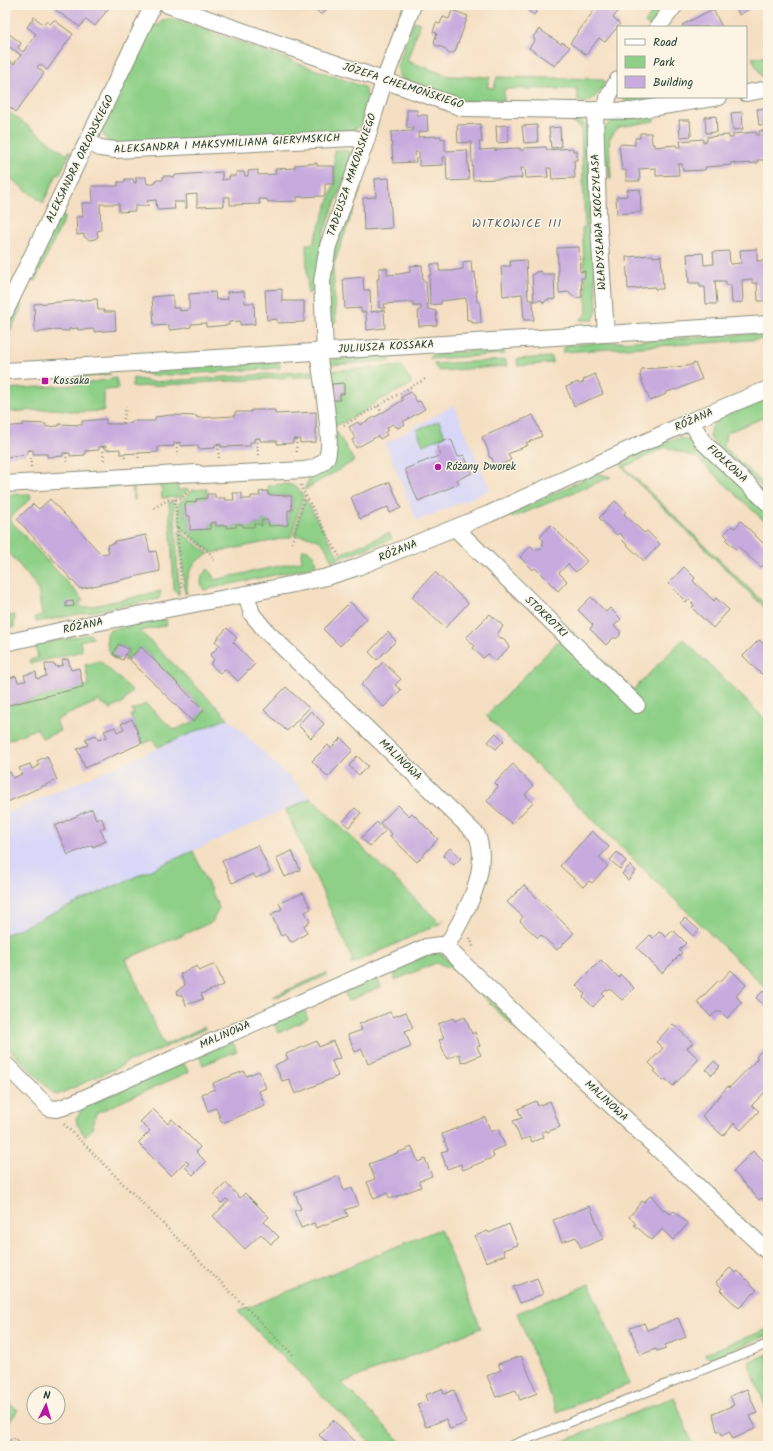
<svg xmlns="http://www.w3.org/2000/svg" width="773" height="1451" font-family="Kalam,sans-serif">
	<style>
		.built { fill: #d8d7f8 }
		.green { fill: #8ed088; stroke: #56865e }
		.building { fill: #c7abdf }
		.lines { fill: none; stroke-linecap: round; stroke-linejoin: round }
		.service-casing { stroke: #8a8e7b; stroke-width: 10 }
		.minor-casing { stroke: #8a8e7b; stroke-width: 18 }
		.path { stroke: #8a8e7b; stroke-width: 2.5; stroke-dasharray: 1 3; stroke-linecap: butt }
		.service { stroke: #fff; stroke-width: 8 }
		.minor { stroke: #fff; stroke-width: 16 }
		.poi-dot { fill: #b5179e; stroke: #fcf5e5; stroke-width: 1.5 }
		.labels { text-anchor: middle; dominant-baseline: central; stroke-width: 3; stroke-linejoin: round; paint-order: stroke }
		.street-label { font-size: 11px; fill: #1f3d34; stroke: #fcf5e5 }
		.poi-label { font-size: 11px; fill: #1f3d34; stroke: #fcf5e5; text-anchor: start }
		.neighbourhood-label { font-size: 12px; letter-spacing: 1px; fill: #5a6470; stroke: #fcf5e5 }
	</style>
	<rect width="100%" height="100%" fill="#fcf5e5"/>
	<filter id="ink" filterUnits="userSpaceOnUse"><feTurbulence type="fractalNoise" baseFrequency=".025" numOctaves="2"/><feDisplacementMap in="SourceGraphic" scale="8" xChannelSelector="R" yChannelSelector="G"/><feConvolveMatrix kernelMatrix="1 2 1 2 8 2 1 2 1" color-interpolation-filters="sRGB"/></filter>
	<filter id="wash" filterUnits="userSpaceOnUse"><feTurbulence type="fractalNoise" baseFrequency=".012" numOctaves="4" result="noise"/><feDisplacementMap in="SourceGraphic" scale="16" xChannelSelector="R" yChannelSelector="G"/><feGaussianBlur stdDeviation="0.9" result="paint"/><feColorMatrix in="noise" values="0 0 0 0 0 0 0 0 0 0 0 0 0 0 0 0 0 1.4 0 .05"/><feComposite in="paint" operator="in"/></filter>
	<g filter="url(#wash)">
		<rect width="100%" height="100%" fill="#f5dfc2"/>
		<!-- built -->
		<path class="built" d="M454,405L490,490L417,521L385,444Z
			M228,718L311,798L5,935V814Z"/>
		<!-- green -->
		<path class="green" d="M657,5L663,9L650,27L645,23Z
			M167,19H175L364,87L367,96L372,98L364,124L353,130L115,144C107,141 102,137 102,128L153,23L158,26L163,20Z
			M414,21L420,23L407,61L449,76L490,77L487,87L494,88L497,77L603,79L605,83C599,93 595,100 583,103L578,101L577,89H504V102L464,101L401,79L397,67Z
			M768,56V82L762,77L752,58Z
			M621,97H677L628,104Z
			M5,109L67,155L69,151L71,152L59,175L57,174L43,203L5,174Z
			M653,114L654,121L619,127L609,139L611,179H609V169L600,145L601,130L612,121Z
			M577,118L585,125L588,136L597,311L593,320H580L587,313L582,228L585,227L581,127L572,122Z
			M334,150H342L355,153L324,231L321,245L315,289L308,294L306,244H313L335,183Z
			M357,186L361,188L333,267L336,322L330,325L329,282L334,248Z
			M60,215L65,217L35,281L29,278Z
			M17,303L23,305L7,337L9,355H5V327Z
			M768,333V339L562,352L566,345Z
			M501,349L506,354L430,359L432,354Z
			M389,356L390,361L328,365L334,359Z
			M552,357V363L518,366L517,359Z
			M506,360L507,366L439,371L433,364Z
			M279,362L280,368L152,376L137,371Z
			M402,366L412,384L376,402L366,410L334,427L332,400H340V395L344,394V383H332V390L327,371Z
			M313,371V376L132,387L133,378L152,382Z
			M106,373L111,374L66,380V376Z
			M116,378L118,389L104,390V411L78,412L56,409L5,412V389L75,385Z
			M768,398V416L726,433L724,447L768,488V493L711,440C701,416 751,405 768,398Z
			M439,421L445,436L423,445L417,430Z
			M337,432L354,461L304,490L309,479L325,469L335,433Z
			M680,438L693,442L768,512L763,520L697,458L666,447L624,467L768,607V611L622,467L623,461L672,439Z
			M597,473L611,477L512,518L510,514Z
			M177,482L178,490L189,489L181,497L162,498L161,485L134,486L135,500H133L132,486L84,489V484Z
			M288,484L298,488L303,496L291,537L212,553L180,527L178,504L193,490L207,489V498H196V502L185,503V516H189L190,530L210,529V523H216V526H226V528H236L237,524H242L243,527H254V524H260L262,526V520H268V526L288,525V511H292V496L268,495V485Z
			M27,494L30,495L31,498L9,519L77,593L83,601L78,603L84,608L161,591L159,599L36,622L35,617L42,615L38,590L34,583L5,548V495Z
			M305,499L337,554L339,559L332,561C329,557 329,554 327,550C321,537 307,535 294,536Z
			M169,502H174L179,595L174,589Z
			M179,531L209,554C190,562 187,574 187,593L185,594Z
			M389,533L392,539L341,558L340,554Z
			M303,549L308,550L314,556L316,566L204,590L201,583L202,575L208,569L212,573L214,580L302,561L301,554Z
			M15,615L14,627L5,629V616Z
			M166,619L167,625L140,631L228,718L158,747L152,740L143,744L130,715L134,714L132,710L146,704L174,730L193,722L205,710L141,647L127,660L124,661L129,649L118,644L113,656L119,659H114C108,652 104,638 109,630Z
			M570,629L633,690L683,639L768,722V990L486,716Z
			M90,634L93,638L80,641L82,651L30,664L29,660L38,658L35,645Z
			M100,661L132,690L123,703L110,709L98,701L56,720L60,731L42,738L37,728L5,742V706L89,685L85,665Z
			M311,798L440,923L445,919L441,923L352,964L350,963L353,961L286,810Z
			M193,851L219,908L212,922L126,959L164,1045L204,1027L205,1029L134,1061L132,1060L124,1063L123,1065L64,1092L57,1095L54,1094L5,1045V935Z
			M437,953L443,955L519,1028L518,1031L455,970L436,963L395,980L394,970L429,954Z
			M326,973L327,975L275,998L272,997Z
			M377,977L381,987L348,1001L344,992Z
			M304,1009L308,1019L278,1033L274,1023Z
			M232,1041L237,1051L203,1065L199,1056Z
			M183,1063L189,1072L96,1113L92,1129L85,1136L77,1124L76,1118L85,1106Z
			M440,1229L481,1328L342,1383L405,1446H373L238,1312Z
			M590,1284L630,1384L557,1412L517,1313Z
			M768,1329V1335L710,1359L704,1354Z
			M768,1354V1413L750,1368V1361Z
			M674,1397L693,1446H551Z
			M5,1401L18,1410L5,1428Z"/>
		<g id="blocks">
			<!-- building -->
			<path class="building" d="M57,5H111L95,26L86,19L80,27L54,9Z
				M292,5H307L301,12Z
				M309,5H330L322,15Z
				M598,5H632L628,11L621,7L613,18L620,24L605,42L599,38L586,55L570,43Z
				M734,5H752L753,7L739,15Z
				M531,6L537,11L534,15L527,10Z
				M713,9L722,27H683L682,25Z
				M452,10L468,16L455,52L449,54L444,48L435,45L434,42L437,33L433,32L436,23L440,24L443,17L449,19Z
				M34,17L43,24L46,21L50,24L54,20L73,34L47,70L40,64L37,67L44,73L16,112L7,105L5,107V65L9,60L14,64L21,55L5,44V37L8,33L21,43L18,48L23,52L36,34L27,27Z
				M539,29L561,44L562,42L570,47L555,66L529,48L535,40L533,37Z
				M768,108V125H759L757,109Z
				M407,110H417V115H427L428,131L418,132V137L441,136V139L445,138V151L467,150L469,180L447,181L446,157H442L443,165L419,166V152H415L416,162L393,163L391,132L413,131V127L407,128Z
				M742,112L743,129L733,130L731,113Z
				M716,116L717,132L706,133L705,117Z
				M679,120H690L691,136L680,137Z
				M480,124L482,142H479L480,150L495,149L496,151L497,149L520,148V150H524V148L546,147L547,150L573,148V151H577V160H574L575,178L552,179L551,168H547L548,177L526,178L525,168H521L522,178L473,180L471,142L458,143L457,125Z
				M508,125L509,142L497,143L496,126Z
				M537,125L538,142L524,143L522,126Z
				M560,127L561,147L551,148L549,128Z
				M768,130V160H757L758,163L735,164V162L731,163V165L705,167V170L683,171L682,164H678L679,175L656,176V168L639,169L640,181H626V170H622L619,146L621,144L635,145V138H640V133H651L652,144H654V147L676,145L677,147H681L680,141L703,139V142L707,141V137L729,135V138H733V134L756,132V135H759V131Z
				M317,163V166H334V184H325V196L297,197V201L268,202L267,199H259L260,204L230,205V197H223L224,206L197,207V194L186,195L187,208H185L184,202H174L175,209L157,210L156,200L147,201L148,206H135V211L119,212V204H100L101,230L97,231L98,237L95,239L90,240L84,237V234L77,235L76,217H83L82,203H93L92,186H118V182H125V179H133L134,183H136V177H146L147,184H155V180H163V176H171V177H175V175L222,172V180L229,179V176H236V172H244L245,176H248V171L258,170V175L276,174L275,169L295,168V165Z
				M389,178L392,228L364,230L363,198L376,197L375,179Z
				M640,189L641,212L617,214L616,197L627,196V190Z
				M579,247L580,272L585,271V278H581L582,297L576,298L570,294V292L559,293L557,248Z
				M766,248H768V301H758L757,283H752V279L742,280L743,302L732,303L731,285H726V281H715L717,304H706L705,287H700V283H689L687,254L703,253L704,265L714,264L713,252L729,251L730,264L741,263L740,250L757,249V261L768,260Z
				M653,255V257L661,256L663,289H655V287L628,289L626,257Z
				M526,260L528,300H533L534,320H524L522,294L503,296L501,266H511L510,261Z
				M471,261L472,273L475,272L477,302H480L481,323H472V320H467L466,298L441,301V304L430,305L429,275H431V264H439V271H452L463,269V262Z
				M422,265L423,281H426L428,309L436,311L437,325L419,326L418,310H421V306H413V302L384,304L385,308H379L377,279H379V268H387V275L399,274L410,272V266Z
				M540,271L543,274H554L555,299L546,300L544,303L541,300L534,301L532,275L536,272Z
				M363,277L364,290H370L371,312L384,310L385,328L367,330L366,312H361V308L345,309L343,279Z
				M282,289V301H304V322L277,323V319L267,320L265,290Z
				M244,291L245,303H254L255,324L240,325V321L229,322V325L206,327V323L191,324V327L180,329L169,330V325L154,326L152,297L173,295V308H180V311L189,310V294L215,292L216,300L228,299L227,292Z
				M97,299L98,310H104V312H115L116,330L94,332V329L78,330V328L69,329V331L53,330L35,333L34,304Z
				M695,363L702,379L676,390L675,389L665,393L666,394L650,401L640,376L642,369L687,366Z
				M595,374L603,394L574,406L566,387L578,382L579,384L584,382L583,380Z
				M344,383V394H340V400H332V384Z
				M411,392L417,402L420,401L425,409L403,422L405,424L398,428L392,424L387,428L388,430L385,432L387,435L380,439L378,436L356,448L352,440L355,438L349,427L358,422L360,425L382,413L403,400L401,397Z
				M251,410H275V414L316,412V442L300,443V439H293V443L277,444V441H260V438H257L254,439V442H250V446L221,447V444L215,445V448L198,449V445L180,446V442L174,443V446L158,447V452L120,454V449L106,450V446L99,447V450L85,451V455L70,456V453H63V456L47,457V454H33V450H27V454L6,457L5,427L23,425V423L46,424V427L59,426V424L82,425V421L106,419V424H119L132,423V421H155V417L171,415L197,416V418L235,416V412H251Z
				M533,415L542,436L526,443L528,445L508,454L511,460L495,467L492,458L489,457L488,450L482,437Z
				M447,439L452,441L458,457L464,455L472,473L457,480L459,484L418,501L405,469L441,455L437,447L439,442Z
				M390,482L401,508L390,513L388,507L360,519L351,497Z
				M268,491V495L291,496L292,510H288V525L269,526L268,520H262V526H261V524H254V527H243V524H236V527L226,528V525L216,526V522L210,523V529L190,530V516H186L185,503L196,502V499L207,498V494H215V498H225V500H234L233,493H242V499H251V496H260L259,492Z
				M50,499L101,554L109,553L107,545L115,543V541L146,535L150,552L156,551L160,571L80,589L17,519L33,504L39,509Z
				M615,501L626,511L624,514L644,533L647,531L660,544L644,561L623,541L625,539L619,533L617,535L599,518Z
				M741,521L768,548V560L761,567L738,547L736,549L726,540L728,538L724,534L732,526L735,528Z
				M551,525L587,561L576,572L568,564L559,573L567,581L558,591L535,568L533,570L520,557L531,546L535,550L538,548L540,549L544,545L542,544L544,541L540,537Z
				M684,567L695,578L693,581L714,601L716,598L729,610L713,628L692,608L694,605L689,600L686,602L668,584Z
				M435,572L468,603L445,628L412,597Z
				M591,597L606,612L610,608L621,619L614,626L620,631V635L617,638H613L606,645L590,629L593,625L578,610Z
				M73,601L74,606L66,607V602Z
				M350,602L367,619L340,646L323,629Z
				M490,614L503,626L497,635L500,638H503L509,647L496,661L488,654L483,658L473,648L475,646L466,638Z
				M227,628L237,638L233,642L255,664L238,681L225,669L220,673L210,664L214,660L210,655L220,645L215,641Z
				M388,632L396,641L377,660L369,652Z
				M759,640L768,648V676L763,672L761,674L743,656Z
				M118,644L128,649L123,660L113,655Z
				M141,647L204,710L193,722L129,659Z
				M68,659L71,670L79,668L83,687L5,706V686L8,685L6,679L16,676L18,682L26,681L24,675L36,672L37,679L46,676L45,664H55L56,667L63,665L62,660Z
				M383,662L401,679L395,685L401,690L384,707L361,685Z
				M286,687L309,708L287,731L264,710Z
				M311,711L324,724L311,738L298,725Z
				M132,719L142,743L85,768L77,749L88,745L85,739L96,735L98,740L107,737L104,731L115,727L117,732L124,729L121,724Z
				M496,733L504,741L496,749L488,742Z
				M341,738L353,750L328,777L312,761L328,745L331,748Z
				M47,756L57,780L5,803V774L10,772L13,778L22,774L19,768L30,764L32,769L39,766L37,761Z
				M357,756L368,766L359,775L349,766Z
				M513,764L533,786L525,795L533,802L512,824L487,801L498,786L495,783Z
				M398,805L409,816L412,813L438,839L417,862L390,836L392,834L380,823Z
				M355,808L361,813L349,827L343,822Z
				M92,809L96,819L101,817L105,827L100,829L106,841L93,847L92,845L68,855L55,826Z
				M377,822L385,831L370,846L361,838Z
				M592,831L609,847L599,858L608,866L592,883L589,881L583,887L560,866Z
				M258,845L270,872L256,878L253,874L232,883L222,861Z
				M450,848L461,858L454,865L443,855Z
				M292,851L300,870L285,877L276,858Z
				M617,852L626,861L620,869L610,860Z
				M630,865L636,871L628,880L622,874Z
				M524,885L574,933L557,950L541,935L538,938L520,921L523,917L507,902Z
				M303,893L311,909L305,912L310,922L304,925L307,933L293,942L290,941L286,934L281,936L271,914L282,909L279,903Z
				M685,918L699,930L693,936L680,923Z
				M673,930L686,943L679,950L682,953L662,973L637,948L650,935L653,938L660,931L666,937Z
				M601,960L619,978L621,975L634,988L622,1000L610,989L608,991L606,990L602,994L604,995L593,1007L583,997L585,994L576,985Z
				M215,964L224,985L201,994L203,999L186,1005L182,995H178L177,991L185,985L180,974L197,966L199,971Z
				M731,970L746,985L736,996L742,1003L727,1018L721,1012H716L711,1017L697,1002L719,980L720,982Z
				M763,991L768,996V1009L756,998Z
				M390,1012L393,1017L406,1012L413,1028L405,1031L411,1047L368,1064L362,1049L355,1052L348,1035L362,1030L359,1024Z
				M465,1017L472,1034L475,1032L480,1046L477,1047L481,1055L462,1063L459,1054L447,1059L439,1040L444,1038L438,1024L453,1018L455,1021Z
				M673,1024L693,1043L687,1048L699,1059L673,1086L666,1079L664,1081L654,1071L656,1070L649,1063L663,1048L656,1042Z
				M317,1041L319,1047L333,1041L340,1058L332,1061L338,1076L295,1094L289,1079L282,1081L275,1065L288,1059L286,1054Z
				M768,1044V1089L752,1105L759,1111L741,1130L734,1123L723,1136L702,1116L728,1086L729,1088L758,1058L756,1057Z
				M714,1061L720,1066L712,1075L706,1070Z
				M244,1071L246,1076L259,1071L266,1088L259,1091L265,1106L222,1123L216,1108L208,1111L202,1094L215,1089L213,1083Z
				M536,1101L538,1106L550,1101L560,1127L547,1132L546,1130L542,1132L544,1137L532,1142L530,1137L521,1140L513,1121L522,1118L518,1109Z
				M153,1109L168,1124L172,1119L200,1147L196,1152L206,1162L193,1175L185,1167L189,1163L186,1161L171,1176L138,1143L150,1131L140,1122Z
				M485,1117L491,1132L498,1129L505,1146L492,1151L494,1157L463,1170L461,1164L447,1169L441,1152L448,1150L442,1134Z
				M412,1147L418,1162L425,1159L432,1176L419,1181L421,1187L405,1193L390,1199L387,1193L374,1199L367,1182L375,1179L369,1164Z
				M753,1151L765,1163L768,1159V1205L761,1198L759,1200L733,1171Z
				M339,1176L344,1191L352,1188L359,1205L345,1210L348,1216L316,1228L314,1223L301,1228L294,1211L301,1209L295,1193Z
				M226,1183L240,1198L245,1193L269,1217L264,1222L279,1237L271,1244L261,1234L245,1249L213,1216L229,1201L226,1199L221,1203L214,1195Z
				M651,1195L664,1211L665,1209L670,1214L674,1211L688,1224L673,1240L662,1229L652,1240L634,1225L636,1224L629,1217L642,1201L644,1202Z
				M590,1206L603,1239L581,1248L576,1237L562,1242L553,1220Z
				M509,1224L518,1245L503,1250L505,1255L486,1262L475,1236L488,1231L489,1233Z
				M730,1268L736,1273L738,1271L757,1290L739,1308L720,1290L722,1288L716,1282Z
				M537,1278L543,1294L520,1303L513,1287Z
				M678,1318L686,1337L665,1345L666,1348L657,1351L656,1349L640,1355L630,1328L644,1323L647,1330Z
				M521,1356L537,1393L520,1400L516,1390L496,1397L487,1376L501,1370L498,1364Z
				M442,1389L444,1394L454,1390L466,1423L450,1429L446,1419L426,1427L417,1404L427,1401L425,1395Z
				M747,1389L757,1413L750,1416L756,1428L733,1439L729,1431L722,1435L720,1431H717L713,1414L734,1405L730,1396Z
				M333,1420L357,1443L355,1446H331L319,1435Z
				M12,1437L25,1446H6Z"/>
		</g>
	</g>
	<g filter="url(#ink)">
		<use href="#blocks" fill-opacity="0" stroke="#8a8e7b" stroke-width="1"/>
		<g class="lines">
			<!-- service casing -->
			<g class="service-casing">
				<path id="service" d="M510,1446L768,1344"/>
			</g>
			<!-- minor casing -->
			<g class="minor-casing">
				<path id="minor" d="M168,5L463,108L632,111L719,97
					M658,27L675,5
					M746,93L768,89
					M595,110L598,214L606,334
					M605,110L609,95L618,80
					M88,142L100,148L115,150L353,138L366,141
					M5,312L153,5
					M325,351L322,281L328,246L366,141L384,81L413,5
					M5,371L768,324
					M691,421L703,442L768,503
					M202,475L304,470C313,469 320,466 326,459C335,446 320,370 318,351
					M5,484L197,473
					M455,528L637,705
					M246,594L252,614L265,630L477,835C491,871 464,916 446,947
					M5,643L95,623L246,594L327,577L355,568L489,514L691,421L768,389
					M5,1064L49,1108L56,1109L64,1107L426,947L441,945L446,947L583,1079L768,1252"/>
			</g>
			<!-- path -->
			<path class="path" d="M378,406L382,413
				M123,423L126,407
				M344,425L425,379
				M257,438L258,456
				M296,439L297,455
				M177,443L178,459
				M218,445L219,458
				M103,447L104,463
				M30,450L31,467
				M66,453L67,464
				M125,453V461
				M138,453L139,461
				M301,485L302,489L339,556
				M175,499L182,591
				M154,508L168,500L181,499L190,490
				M178,528L211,554L214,560
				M292,543L305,496
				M470,938L474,949
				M64,1124L294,1356"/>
			<!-- service -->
			<use href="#service" class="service"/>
			<!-- minor -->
			<use href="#minor" class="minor"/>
		</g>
	</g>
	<!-- markers -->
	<g class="poi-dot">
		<rect x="41" y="377" width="8" height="8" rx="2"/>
		<circle cx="438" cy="467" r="4"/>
	</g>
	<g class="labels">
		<!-- street labels -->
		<g class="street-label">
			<text transform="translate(403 86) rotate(18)">JÓZEFA CHEŁMOŃSKIEGO</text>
			<text transform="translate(227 144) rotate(-3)">ALEKSANDRA I MAKSYMILIANA GIERYMSKICH</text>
			<text transform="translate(80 159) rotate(-64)">ALEKSANDRA ORŁOWSKIEGO</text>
			<text transform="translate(352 175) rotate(-71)">TADEUSZA MAKOWSKIEGO</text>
			<text transform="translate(599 222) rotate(-93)">WŁADYSŁAWA SKOCZYLASA</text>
			<text transform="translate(386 347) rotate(-3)">JULIUSZA KOSSAKA</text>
			<text transform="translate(694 420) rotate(-24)">RÓŻANA</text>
			<text transform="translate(727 464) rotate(43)">FIOŁKOWA</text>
			<text transform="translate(398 551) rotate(-22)">RÓŻANA</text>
			<text transform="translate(546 617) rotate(44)">STOKROTKI</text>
			<text transform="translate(83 626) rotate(-12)">RÓŻANA</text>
			<text transform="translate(400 760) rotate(44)">MALINOWA</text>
			<text transform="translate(225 1035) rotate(-24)">MALINOWA</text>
			<text transform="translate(606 1101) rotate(43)">MALINOWA</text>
		</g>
		<!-- poi labels -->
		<g class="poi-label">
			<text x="53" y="381">Kossaka</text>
			<text x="446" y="467">Różany Dworek</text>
		</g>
		<!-- neighbourhood labels -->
		<g class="neighbourhood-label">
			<text x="517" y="223">WITKOWICE III</text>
		</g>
	</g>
	<!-- margin -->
	<rect width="773" height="1451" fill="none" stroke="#fcf5e5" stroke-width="20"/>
	<!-- legend -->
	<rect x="617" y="26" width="130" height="72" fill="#fcf5e5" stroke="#a4ab9e"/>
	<rect x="625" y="39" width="20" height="6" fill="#ffffff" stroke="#a4ab9e"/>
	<text x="653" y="46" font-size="12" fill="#1f3d34">Road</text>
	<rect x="625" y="56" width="20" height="12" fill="#8ed088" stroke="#a4ab9e"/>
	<text x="653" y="66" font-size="12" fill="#1f3d34">Park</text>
	<rect x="625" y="76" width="20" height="12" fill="#c7abdf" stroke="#a4ab9e"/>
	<text x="653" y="86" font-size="12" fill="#1f3d34">Building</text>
	<!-- north arrow -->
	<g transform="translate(46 1405) rotate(5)"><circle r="19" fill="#fcf5e5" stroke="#a4ab9e"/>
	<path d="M0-3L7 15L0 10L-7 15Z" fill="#b5179e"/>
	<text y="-6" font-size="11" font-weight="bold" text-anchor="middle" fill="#1f3d34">N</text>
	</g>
</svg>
